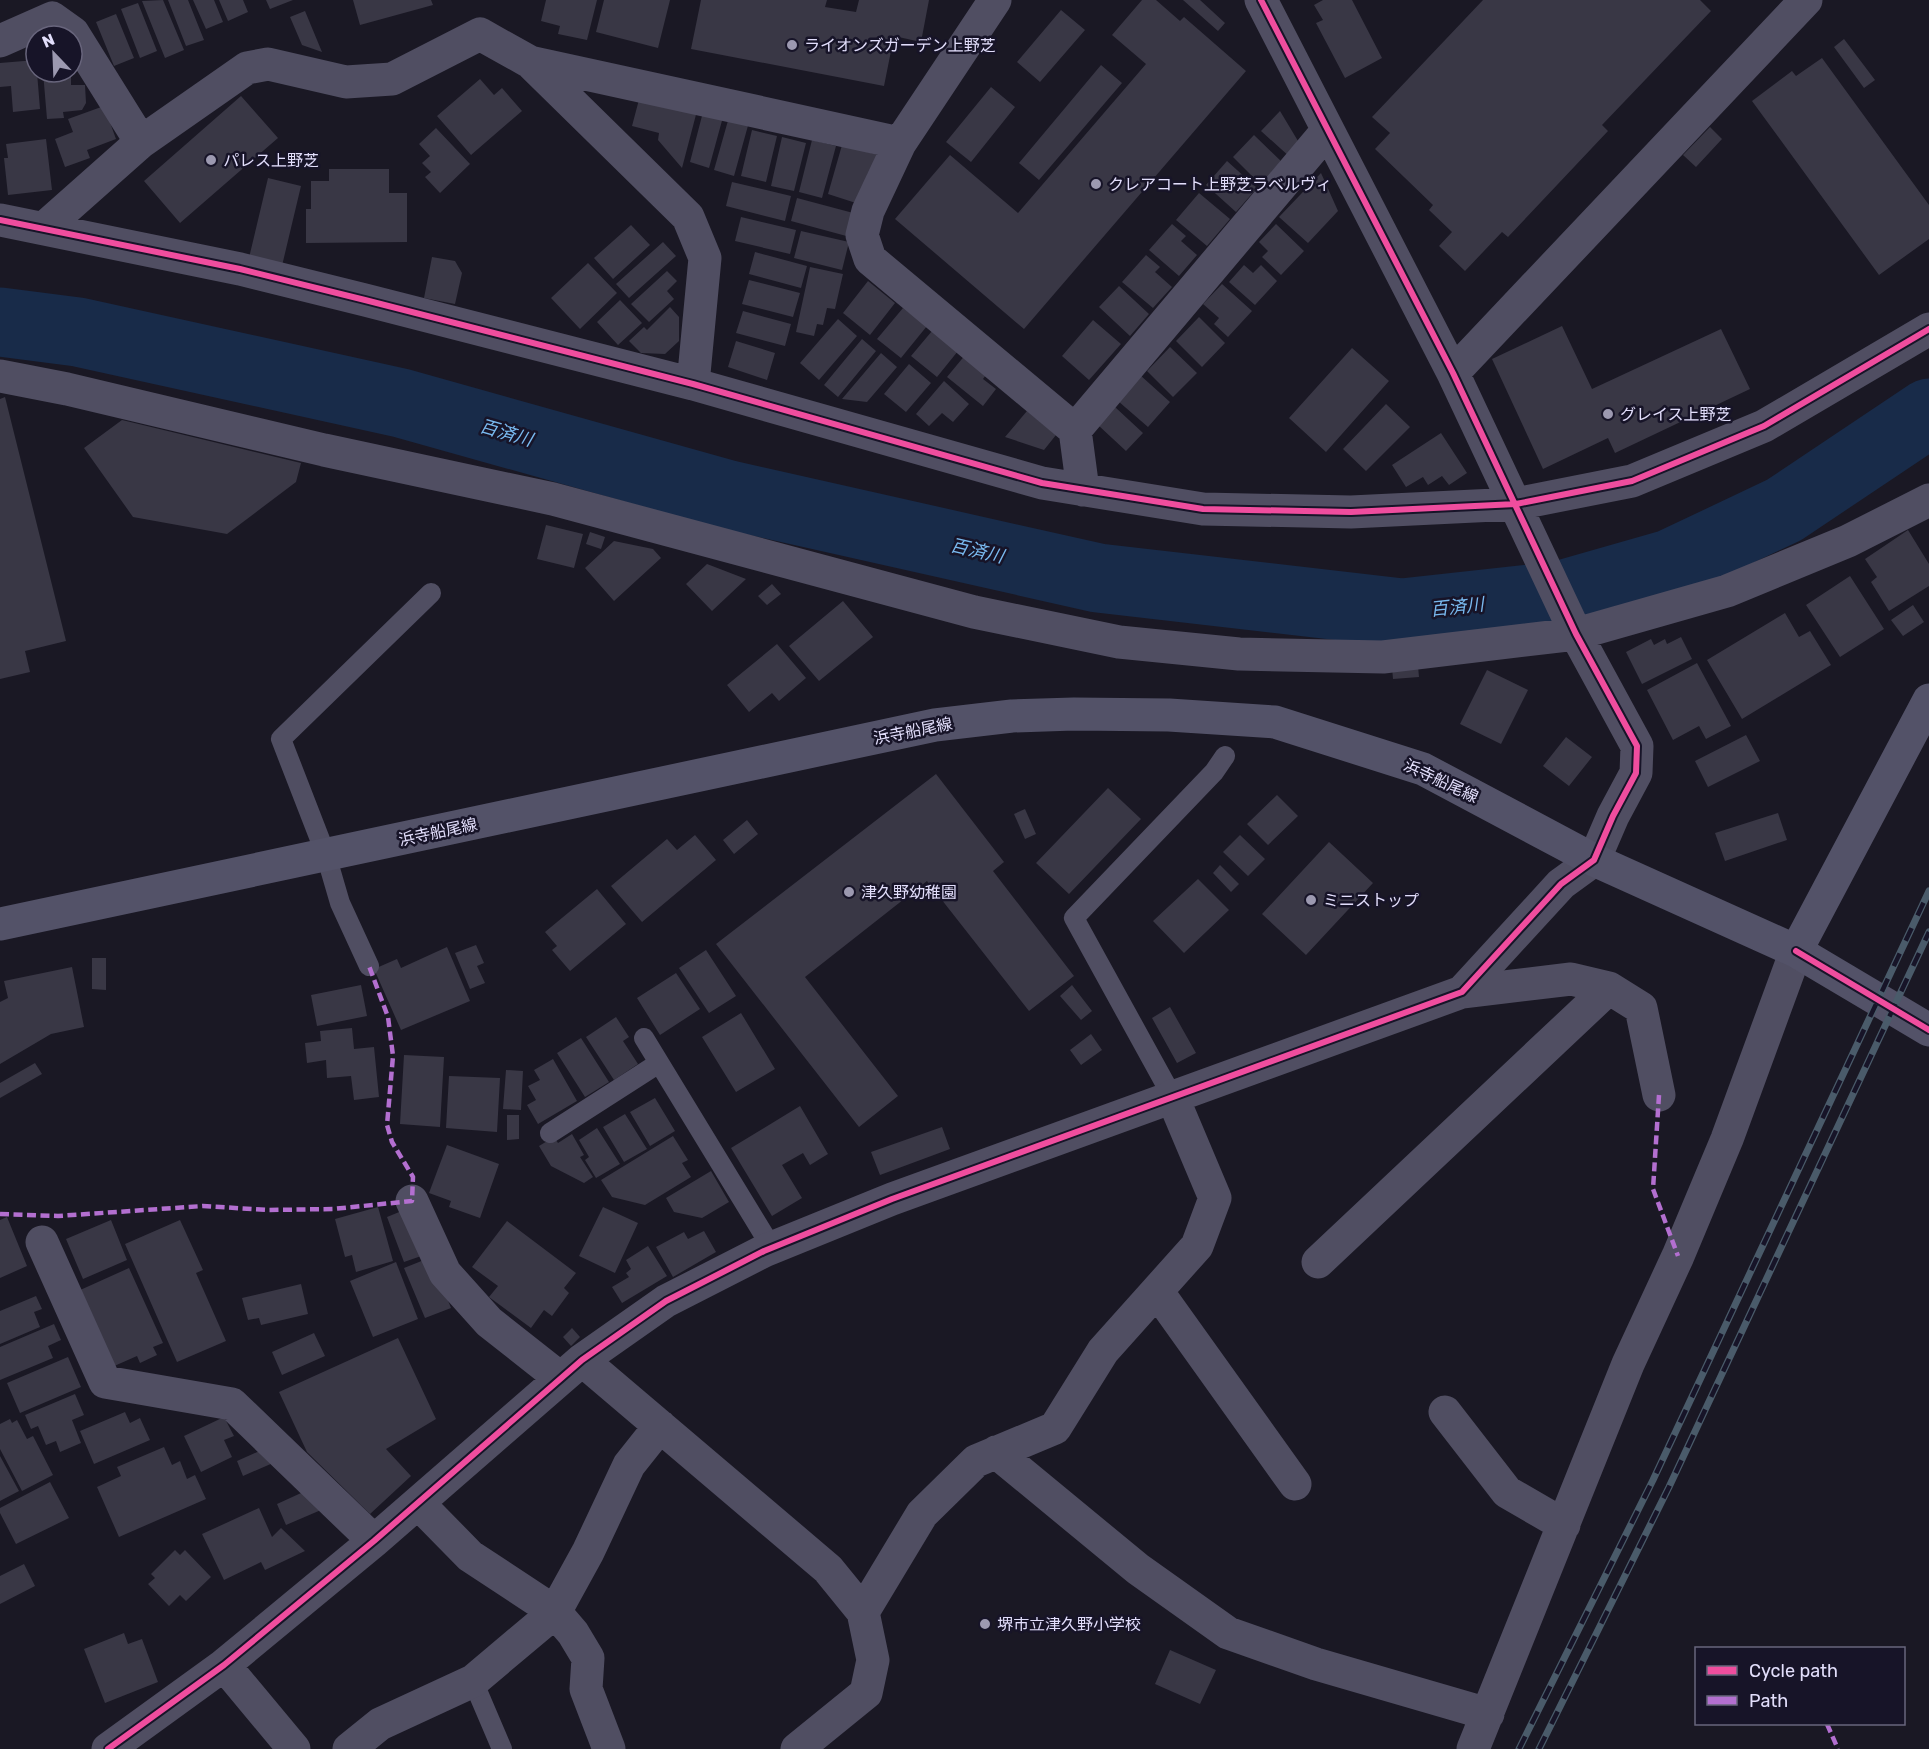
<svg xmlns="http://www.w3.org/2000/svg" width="1929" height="1749" font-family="Rubik,'Noto Sans JP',sans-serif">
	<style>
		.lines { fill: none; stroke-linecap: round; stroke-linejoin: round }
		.river { stroke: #182b49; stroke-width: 69 }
		.building { fill: #393745 }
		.lane { stroke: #504e62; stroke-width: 20 }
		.street { stroke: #504e62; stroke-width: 33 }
		.secondary { stroke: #535268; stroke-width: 33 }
		.rail-casing { stroke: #4a5b6a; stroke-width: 7 }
		.rail { stroke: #171428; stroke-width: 4.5; stroke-dasharray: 14; stroke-linecap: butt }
		.quiet { stroke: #b36fd0; stroke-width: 4.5; stroke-dasharray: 9 4.5; stroke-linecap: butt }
		.cycleway-casing { stroke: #171428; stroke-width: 10 }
		.cycleway { stroke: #ef4d9e; stroke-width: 6 }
		.poi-dot { fill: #9c99b0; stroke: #171428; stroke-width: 2 }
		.labels { text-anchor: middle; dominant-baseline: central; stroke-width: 5; stroke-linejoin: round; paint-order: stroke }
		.poi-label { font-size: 16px; fill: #e2defb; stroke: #171428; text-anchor: start }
		.street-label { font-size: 16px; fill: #e2defb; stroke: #171428 }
		.water-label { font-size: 18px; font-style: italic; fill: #79b9ef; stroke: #171428 }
	</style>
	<rect width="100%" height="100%" fill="#1a1824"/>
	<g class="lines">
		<!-- river -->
		<path class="river" d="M0,322L78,332L401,403L729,495L1098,578L1402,613L1558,596L1670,564L1784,510L1929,413"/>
	</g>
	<!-- building -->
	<path class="building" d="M163,0L184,50L165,58L142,1Z
		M168,0H188L204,40L186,46Z
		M193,0H214L223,22L206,29Z
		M219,0H243L248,12L228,21Z
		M266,0H293L270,9Z
		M353,0H431L433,5L360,25Z
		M546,0H597L587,40L558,34L560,26L541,21Z
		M604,0H670L658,48L596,32Z
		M701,0H827L825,7L856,12L859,0H929L921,42L894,36L884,86L691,49Z
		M1142,0H1156L1180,21L1184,17L1246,71L1024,329L895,219L950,155L1018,213L1146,64L1112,35Z
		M1183,0H1200L1225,23L1218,31Z
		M1323,0H1352L1382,58L1345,78L1316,23L1323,20L1314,5Z
		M1483,0H1700L1711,11L1602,125L1608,131L1508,237L1502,232L1465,271L1439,246L1452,232L1429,210L1433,205L1375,149L1390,133L1372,117Z
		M138,3L157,51L140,58L121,9Z
		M1061,10L1085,30L1040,82L1017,62Z
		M305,11L322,52L302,45L290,17Z
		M116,14L134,58L114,66L96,22Z
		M1844,39L1875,80L1864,88L1834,47Z
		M1822,58L1929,205V239L1879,275L1752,101L1792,71L1796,76Z
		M36,60L40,109L13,112L11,86L0,87V63Z
		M1101,65L1122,83L1039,180L1019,163Z
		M43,72H71V85H85L86,103L82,110L63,112L64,118L47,119Z
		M480,79L494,95L502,88L522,111L471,155L437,116Z
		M991,87L1015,107L971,162L946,142Z
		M641,92L698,107L682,168L658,140L659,133L632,126Z
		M241,96L278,138L180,223L144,181Z
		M104,106L116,139L87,150L90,158L65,167L55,139L73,132L68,119Z
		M1280,111L1298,141L1291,158L1261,131Z
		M703,112L723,117L709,168L690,162Z
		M729,117L749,122L734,176L714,170Z
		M1710,127L1722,139L1696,167L1683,155Z
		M436,128L470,164L440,193L425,177L431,172L422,163L430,156L419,144Z
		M752,130L777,136L766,182L741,176Z
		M1254,135L1284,164L1262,186L1233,157Z
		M782,137L806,143L794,191L771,186Z
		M46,139L52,190L8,195L4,158H8L6,144Z
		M812,140L836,146L822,198L799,192Z
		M842,145L878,155L873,173H868L859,204L828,194Z
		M1227,161L1257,188L1236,212L1206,185Z
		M329,169H389V193H407V242L306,243V209H311V181H329Z
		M1321,173L1338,211L1308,243L1279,217Z
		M268,178L301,186L281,270L248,262Z
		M732,182L791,196L785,221L726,206Z
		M1199,193L1230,219L1207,246L1176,220Z
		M797,198L857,214L850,237L791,221Z
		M741,217L796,230L790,254L735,241Z
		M1172,224L1186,236L1181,241L1197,255L1179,276L1149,250Z
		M1276,224L1304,251L1281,275L1262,257L1268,251L1259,242Z
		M631,225L650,245L613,279L594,258Z
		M801,231L849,242L842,270L794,258Z
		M663,242L676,256L629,298L616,284Z
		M755,252L807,266L801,288L749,274Z
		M1146,255L1160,267L1155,272L1172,287L1153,308L1122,282Z
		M432,257L455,261L462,273L455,304L424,298Z
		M588,263L617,293L580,329L551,298Z
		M1244,265L1253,273L1261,265L1277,281L1255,305L1229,282Z
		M810,267L843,274L835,309L827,308L823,325L817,324L814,336L796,332Z
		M667,271L677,281L667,291L674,299L649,322L631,304Z
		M749,280L800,293L793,317L742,304Z
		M868,281L895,303L870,335L843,313Z
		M1222,284L1252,311L1228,337L1214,324L1219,318L1203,304Z
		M1119,286L1149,314L1130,336L1099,307Z
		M620,300L642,323L618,345L597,322Z
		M670,307L679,317V341L665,354L641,353L629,341L644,327L647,330Z
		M903,308L927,326L901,358L877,339Z
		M743,311L791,324L785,346L736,333Z
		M1199,317L1225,343L1202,367L1176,341Z
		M838,319L857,336L819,380L800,363Z
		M1093,320L1121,344L1089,380L1062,356Z
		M1562,326L1592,389L1721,329L1750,389L1615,453L1608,438L1543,469L1492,359Z
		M932,331L958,351L937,377L911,356Z
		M862,339L876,351L838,397L824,385Z
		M736,341L775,353L767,380L728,367Z
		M1170,347L1197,373L1173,397L1147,371Z
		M1352,348L1389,381L1326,452L1289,418Z
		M881,353L897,367L867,402L842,399Z
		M966,354L988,372L983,379L996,389L983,406L947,377Z
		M909,364L931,383L906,412L884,394Z
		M1140,375L1170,402L1148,427L1118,401Z
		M944,381L969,404L953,422L942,413L929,426L916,414Z
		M5,397L66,641L25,651L30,672L0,679V399Z
		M1386,404L1410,427L1366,471L1343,449Z
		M1115,407L1143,433L1126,451L1098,425Z
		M1027,411L1056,435L1044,450L1005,437Z
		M122,420L301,463L296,482L227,534L133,517L84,448Z
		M1441,433L1467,473L1449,485L1442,476L1428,485L1423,477L1406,487L1392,465Z
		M546,525L583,534L574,568L537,559Z
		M1908,530L1929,564V586L1889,611L1871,582L1877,577L1865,559Z
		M590,532L605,537L601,549L586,544Z
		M614,541L653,549L661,558L614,601L585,568Z
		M707,564L746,579L712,611L686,584Z
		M1850,576L1884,629L1840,657L1806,605Z
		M772,584L781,594L767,605L758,596Z
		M843,601L873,637L819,681L789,646Z
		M1913,605L1924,622L1903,636L1891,620Z
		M1785,613L1799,637L1810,631L1831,665L1742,719L1707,660Z
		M1681,637L1692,659L1642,684L1626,652L1651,639L1654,645L1665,639L1667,644Z
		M777,644L806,678L779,701L772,693L749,712L727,685Z
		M1697,663L1731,726L1706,739L1699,726L1673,740L1647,690Z
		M1418,666L1419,677L1393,679L1392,667Z
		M1487,670L1528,690L1501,744L1460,724Z
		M1746,735L1760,761L1708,787L1695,761Z
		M1566,737L1592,757L1569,786L1543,766Z
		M936,774L1004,862L993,871L1074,976L1029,1011L927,881L805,977L898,1096L859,1127L716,944Z
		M1108,788L1141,819L1069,894L1036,863Z
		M1277,795L1298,816L1268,845L1247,824Z
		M1025,809L1036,834L1025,839L1014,814Z
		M1778,813L1787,840L1725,861L1715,833Z
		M747,820L758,834L734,854L723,840Z
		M695,835L716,860L642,922L611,886L667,839L677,850Z
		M1240,835L1265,859L1248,876L1223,852Z
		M1329,842L1373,883L1306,955L1262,914Z
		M1220,865L1239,884L1231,892L1213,873Z
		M1198,879L1229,910L1184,953L1153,921Z
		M597,889L626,924L570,971L552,950L557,946L545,932Z
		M476,945L484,963L477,966L485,983L470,989L455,953Z
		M447,947L470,1001L401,1030L374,969L397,959L401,968Z
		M706,950L736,996L709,1013L679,968Z
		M92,958H106V990L92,989Z
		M72,967L84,1027L51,1034L0,1064V1002L8,998L4,981Z
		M676,973L700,1009L660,1035L637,998Z
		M361,985L367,1016L317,1026L311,995Z
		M1072,985L1092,1011L1081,1020L1060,996Z
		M1170,1007L1196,1053L1177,1063L1152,1018Z
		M741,1013L775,1069L736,1092L702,1037Z
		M616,1017L629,1037L623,1041L638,1064L614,1080L586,1037Z
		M352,1028L354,1049L374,1047L379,1097L354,1100L351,1076L327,1078L326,1060L307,1063L305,1043L321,1041L320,1031Z
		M1091,1034L1102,1050L1081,1065L1070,1050Z
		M581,1038L609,1082L585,1097L557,1053Z
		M404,1055L444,1057L440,1127L400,1124Z
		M553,1059L577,1101L538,1124L527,1105L536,1100L528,1086L540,1080L534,1070Z
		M35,1063L42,1074L0,1098V1083Z
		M506,1070L523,1071L521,1110L503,1109Z
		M449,1076L500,1078L497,1132L446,1128Z
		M655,1098L675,1131L650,1146L630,1112Z
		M800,1106L828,1154L810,1165L803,1153L782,1165L802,1198L772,1216L731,1148Z
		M625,1114L647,1149L624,1162L603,1127Z
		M507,1115H519V1139L507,1140Z
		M942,1127L950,1149L880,1175L871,1152Z
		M597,1128L620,1164L596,1178L585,1160L589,1157L579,1140Z
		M572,1134L584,1155L580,1157L593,1177L584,1183L551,1166L539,1146L554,1137L558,1143Z
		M673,1136L688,1160L682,1163L691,1177L645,1205L612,1197L601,1180Z
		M447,1145L499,1164L480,1218L449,1207L451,1201L429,1193Z
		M711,1171L729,1202L702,1218L674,1212L666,1198Z
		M378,1207L393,1261L356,1272L352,1255L345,1257L335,1219Z
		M603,1207L638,1223L615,1273L579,1256Z
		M409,1208L427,1254L404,1262L387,1217Z
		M7,1217L27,1266L0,1278V1220Z
		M111,1220L127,1260L83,1279L66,1239Z
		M180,1220L203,1270L196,1273L226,1341L177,1362L125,1244Z
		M507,1221L576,1273L564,1288L569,1293L552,1316L544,1310L531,1328L489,1297L498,1286L472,1267Z
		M704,1231L716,1252L673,1277L656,1247L684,1232L688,1239Z
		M648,1246L667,1276L622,1303L612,1287L629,1277L626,1273L631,1269L626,1260Z
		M424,1260L438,1275L451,1308L425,1318L404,1268Z
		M396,1262L418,1319L373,1337L350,1281Z
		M129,1268L163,1343L153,1347L157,1355L140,1363L137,1356L112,1367L78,1291Z
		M301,1284L308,1314L261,1325L259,1318L248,1320L242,1298Z
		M36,1296L42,1309L34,1312L40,1327L0,1344V1311Z
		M54,1324L61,1340L48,1346L53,1358L0,1380V1347Z
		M572,1328L580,1337L571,1346L563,1337Z
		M314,1333L325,1356L282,1375L272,1352Z
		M398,1338L436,1419L386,1449L411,1476L370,1514L307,1452L279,1392Z
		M68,1357L81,1387L20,1413L7,1383Z
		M75,1394L84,1415L72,1420L81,1443L60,1452L56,1441L46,1445L38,1426L31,1429L25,1415Z
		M125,1412L130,1423L140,1418L150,1440L94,1464L80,1431Z
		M224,1417L234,1436L224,1440L232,1457L201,1472L184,1436Z
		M10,1419L12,1423L17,1420L27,1439L33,1436L53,1475L22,1491L0,1449V1424Z
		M164,1447L172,1465L180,1461L187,1479L195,1475L206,1499L119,1537L97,1487L121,1476L117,1467Z
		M266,1448L273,1463L243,1476L237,1461Z
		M0,1456L19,1491L0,1501Z
		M50,1482L69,1518L16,1544L0,1513V1508Z
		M312,1488L321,1510L286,1525L277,1504Z
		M259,1508L272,1537L281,1528L305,1551L265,1570L261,1562L224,1580L202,1534Z
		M175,1550L180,1555L185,1550L211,1577L186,1601L180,1595L169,1606L148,1584L155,1578L151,1574Z
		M24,1564L35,1586L0,1604V1576Z
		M124,1633L128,1644L142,1639L158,1682L105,1703L84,1649Z
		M1170,1650L1216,1670L1200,1704L1155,1684Z"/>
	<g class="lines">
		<!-- lane -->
		<path class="lane" d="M369,966L340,903L326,855L281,739L431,593
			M644,1038L772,1248
			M1172,1096L1074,918L1214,772L1225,756
			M550,1133L659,1063
			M473,1681L502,1749"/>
		<!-- street -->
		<path class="street" d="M0,41L52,18L73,33L141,142L44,228
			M530,62L688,217L705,258L693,384
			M141,142L247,68L268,64L346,82L392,79L480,34L530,62L900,143L995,0
			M900,143L868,211L862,235L870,259L1075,430
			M0,220L240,269L365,300L693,384L1042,483L1203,509L1351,512L1516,504L1632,481L1764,426L1929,329
			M1453,373L1806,0
			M0,376L67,389L324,450L553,499L974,612L1119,642L1239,654L1383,657L1576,634L1727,591L1848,541L1929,500
			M1083,490L1075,430L1328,130
			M1462,992L1571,979L1609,988L1641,1008L1659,1095
			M412,1201L445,1273L489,1322L560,1378
			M42,1242L105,1382L232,1404L374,1541
			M1318,1262L1609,988
			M1157,1291L1295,1484
			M582,1360L828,1569L863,1612L873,1660L866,1693L797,1749
			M1445,1412L1507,1492L1564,1525
			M996,1452L1138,1569L1228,1633L1316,1664L1488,1714
			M418,1503L470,1556L555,1612L573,1633L588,1658L586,1689L609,1749
			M863,1612L922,1514L976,1461L1055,1428L1103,1351L1197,1246L1215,1198L1172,1096
			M224,1665L294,1749
			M108,1749L224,1665L374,1541L582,1360L666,1301L764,1251L892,1199L1462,992L1561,884L1594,860L1613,816L1636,773L1637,746L1576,634L1453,373L1261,0
			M349,1749L380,1724L473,1681L555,1612L588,1552L629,1465L660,1426
			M1473,1749L1628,1364L1678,1256L1727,1139L1796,951"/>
		<!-- secondary -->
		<path class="secondary" d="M0,924L935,725L1012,716L1074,714L1169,715L1275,722L1423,769L1594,860L1796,951L1929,1030
			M1796,951L1929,700"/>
		<!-- rail casing -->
		<g class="rail-casing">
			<path id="rail" d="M1519,1749L1653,1480L1929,891
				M1539,1749L1669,1487L1929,932"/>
		</g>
		<!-- rail -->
		<use href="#rail" class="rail"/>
		<!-- quiet -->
		<path class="quiet" d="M1659,1095L1653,1189L1678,1256
			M0,1214L58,1216L203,1206L268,1210L333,1209L412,1201L413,1177L392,1142L387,1125L393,1056L388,1017L369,966
			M1827,1724L1838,1749"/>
		<!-- cycleway casing -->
		<g class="cycleway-casing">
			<path id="cycleway" d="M0,220L240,269L365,300L693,384L1042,483L1203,509L1351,512L1516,504L1632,481L1764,426L1929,329
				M1796,951L1929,1030
				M108,1749L224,1665L374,1541L582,1360L666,1301L764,1251L892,1199L1462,992L1561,884L1594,860L1613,816L1636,773L1637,746L1576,634L1453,373L1261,0"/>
		</g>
		<!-- cycleway -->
		<use href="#cycleway" class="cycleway"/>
	</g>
	<!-- markers -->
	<g class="poi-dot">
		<circle cx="792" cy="45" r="6"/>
		<circle cx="211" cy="160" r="6"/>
		<circle cx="1096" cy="184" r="6"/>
		<circle cx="1608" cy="414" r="6"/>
		<circle cx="849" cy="892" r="6"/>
		<circle cx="1311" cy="900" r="6"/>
		<circle cx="985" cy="1624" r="6"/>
	</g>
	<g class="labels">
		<!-- poi labels -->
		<g class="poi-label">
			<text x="804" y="45">ライオンズガーデン上野芝</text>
			<text x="223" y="160">パレス上野芝</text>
			<text x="1108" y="184">クレアコート上野芝ラベルヴィ</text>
			<text x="1620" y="414">グレイス上野芝</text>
			<text x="861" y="892">津久野幼稚園</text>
			<text x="1323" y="900">ミニストップ</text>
			<text x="997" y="1624">堺市立津久野小学校</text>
		</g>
		<!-- street labels -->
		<g class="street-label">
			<text transform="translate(913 731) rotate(-11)">浜寺船尾線</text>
			<text transform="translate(1441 781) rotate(25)">浜寺船尾線</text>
			<text transform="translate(438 832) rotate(-12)">浜寺船尾線</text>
		</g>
		<!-- water labels -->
		<g class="water-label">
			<text transform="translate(506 433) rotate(16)">百済川</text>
			<text transform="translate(977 551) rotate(13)">百済川</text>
			<text transform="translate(1457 607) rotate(-6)">百済川</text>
		</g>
	</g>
	<!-- legend -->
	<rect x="1695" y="1647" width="210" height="78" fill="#171428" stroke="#68657c" stroke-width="1.5"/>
	<rect x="1707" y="1666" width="30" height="9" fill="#ef4d9e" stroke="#68657c" stroke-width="1.5"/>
	<text x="1749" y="1677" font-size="18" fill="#e2defb">Cycle path</text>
	<rect x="1707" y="1696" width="30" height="9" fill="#b36fd0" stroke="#68657c" stroke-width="1.5"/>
	<text x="1749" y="1707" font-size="18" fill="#e2defb">Path</text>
	<!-- north arrow -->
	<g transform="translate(54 54) rotate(337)"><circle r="28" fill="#171428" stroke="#68657c" stroke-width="1.5"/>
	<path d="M0-4.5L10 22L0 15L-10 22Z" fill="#9c99b0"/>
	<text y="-9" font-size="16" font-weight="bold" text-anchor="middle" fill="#e2defb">N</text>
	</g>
</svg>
